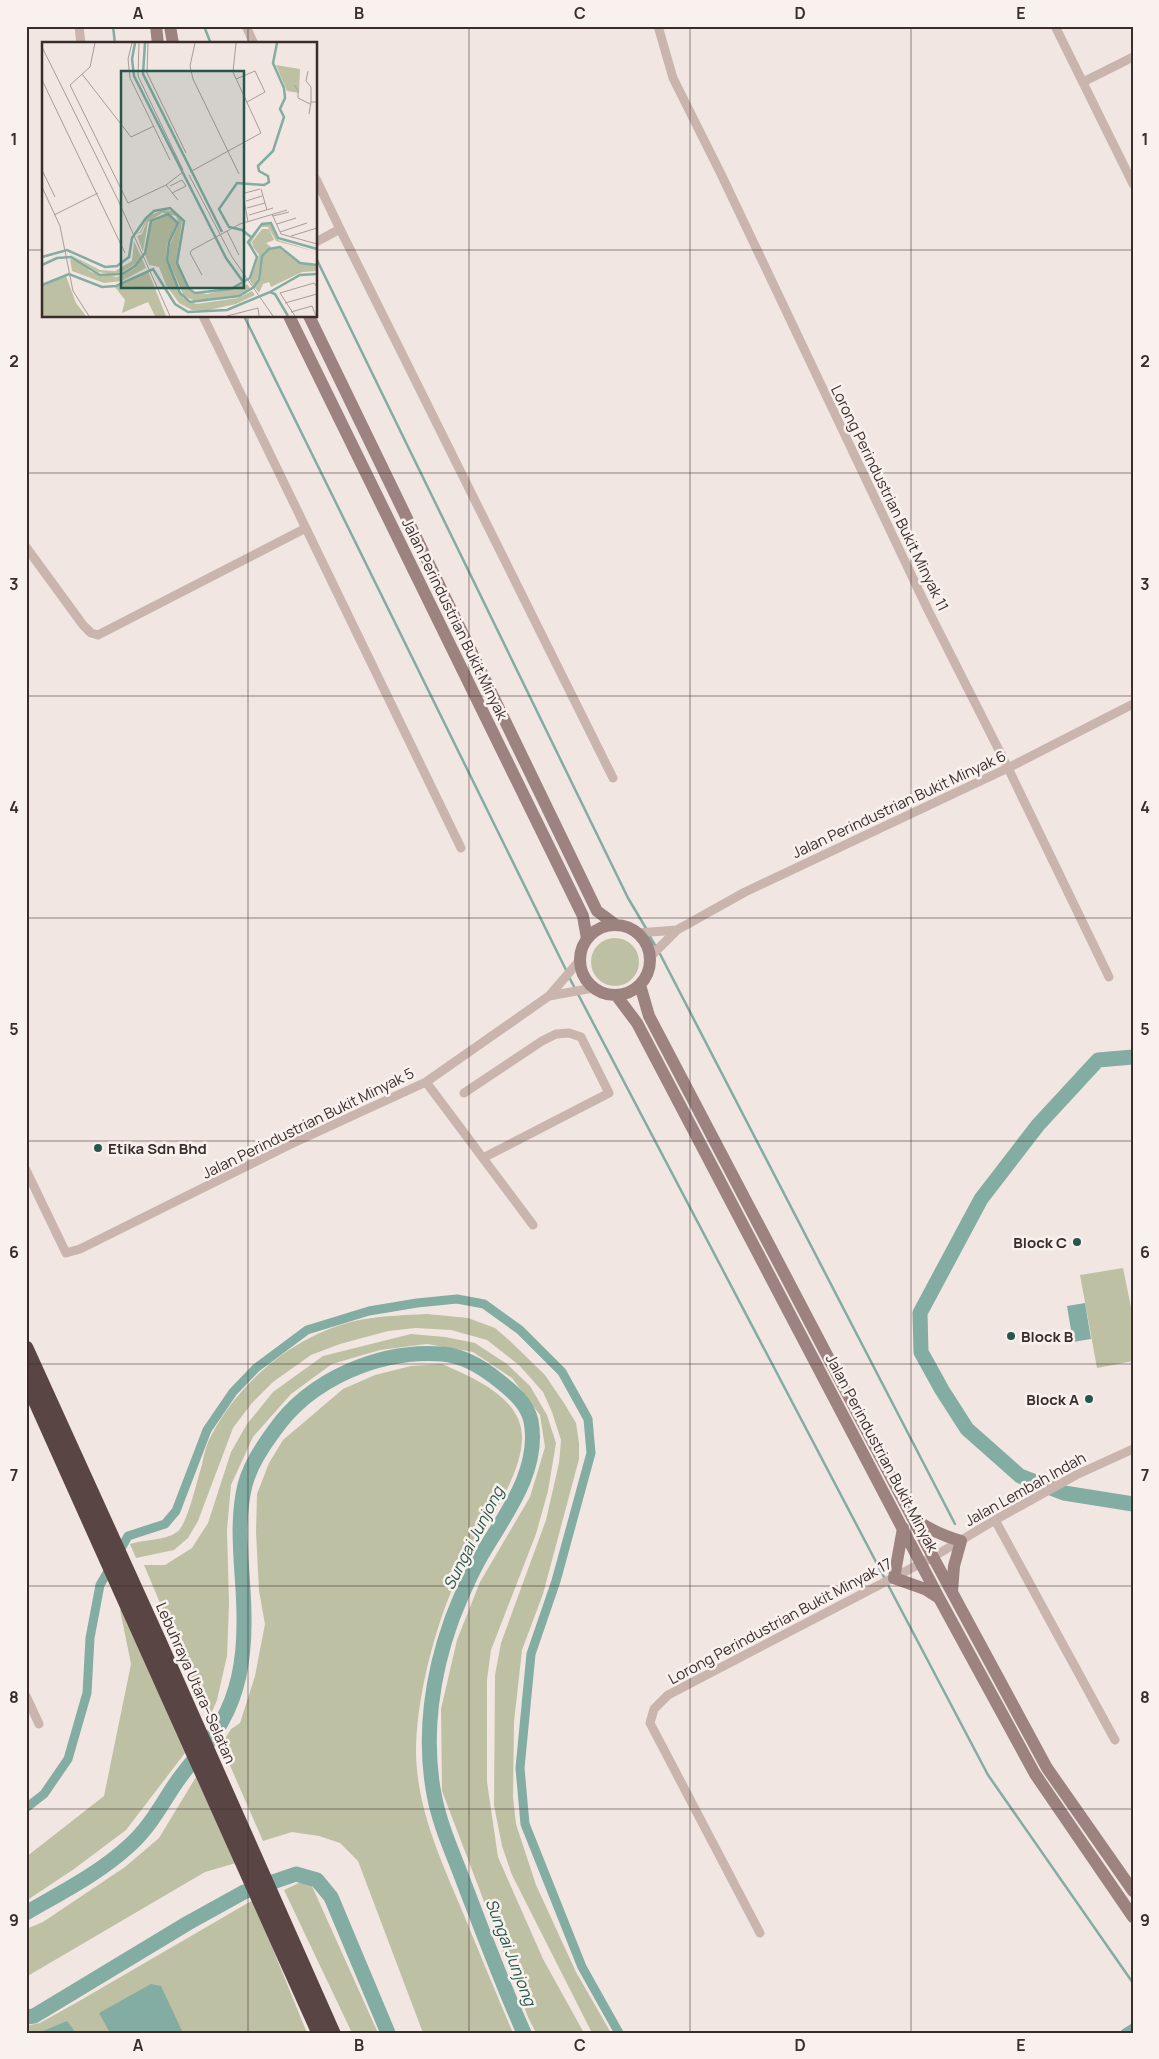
<svg xmlns="http://www.w3.org/2000/svg" width="1159" height="2059" font-family="Manrope,sans-serif">
	<style>
		.green { fill: #bec0a3 }
		.water { fill: #83aca3 }
		.lines { fill: none; stroke-linecap: round; stroke-linejoin: round }
		.stream { stroke: #83aca3; stroke-width: 2.5 }
		.canal { stroke: #83aca3; stroke-width: 9 }
		.river { stroke: #83aca3; stroke-width: 15 }
		.street { stroke: #c9b4ae; stroke-width: 9 }
		.secondary { stroke: #9d8380; stroke-width: 12 }
		.highway { stroke: #594544; stroke-width: 15 }
		.grid { fill: none; stroke: #392d2c; stroke-width: 1; stroke-opacity: 0.55 }
		.poi-dot { fill: #25574d; stroke: #f9f1ee; stroke-width: 2 }
		.labels { text-anchor: middle; dominant-baseline: central; stroke-width: 5; stroke-linejoin: round; paint-order: stroke }
		.street-label { font-size: 15px; fill: #392d2c; stroke: #f9f1ee }
		.poi-label { font-size: 15px; font-weight: bold; fill: #392d2c; stroke: #f9f1ee; text-anchor: start }
		.water-label { font-size: 16px; font-style: italic; fill: #25574d; stroke: #f9f1ee }
		.inset-river { fill: none; stroke: #83aca3; stroke-width: 2.5 }
		.inset-road { fill: none; stroke: #a89c99; stroke-width: 1 }
		.view { fill: #25574d; fill-opacity: 0.15; stroke: #25574d; stroke-width: 2.5 }
		.inset-edge { fill: none; stroke: #392d2c; stroke-width: 2.5 }
		.neatline { fill: none; stroke: #392d2c; stroke-width: 2 }
		.grid-label { font-size: 16px; text-anchor: middle; font-weight: bold; fill: #392d2c }
	</style>
	<rect width="100%" height="100%" fill="#f2e6e2"/>
	<!-- green -->
	<path class="green" d="M591 962a24 24 0 1 1 48 0a24 24 0 1 1-48 0Z
		M1123,1268L1133,1317V1361L1097,1368L1080,1275Z
		M427,1314L468,1318L495,1328L510,1341L545,1375L564,1403L576,1423L579,1443V1459L543,1594L522,1650L514,1722L513,1797L516,1824L536,1885L576,1972L611,2033H592L512,1875L502,1846L494,1805L495,1675L501,1643L546,1520L559,1463L561,1440L552,1412L543,1392L519,1365L487,1340L451,1330L416,1328L388,1331L340,1344L311,1355L273,1382L252,1403L233,1428L198,1521L188,1538L174,1550L136,1558L130,1544C145,1539 164,1541 177,1532C188,1524 197,1479 202,1465C204,1455 206,1445 211,1436C239,1381 297,1333 359,1320C381,1316 404,1315 427,1314Z
		M411,1334L445,1337L475,1343L507,1364L530,1386L547,1415L556,1443L548,1491L536,1534L491,1650L487,1680V1782L498,1857L543,1959L584,2033H536L528,2017L442,1791L441,1709L457,1640L480,1582L530,1497L545,1447L540,1415L512,1378L473,1352L427,1344L380,1350L332,1364L291,1394L253,1437L231,1485L227,1530L229,1604L227,1656L217,1700L209,1719L144,1565H165L192,1548L208,1523L231,1452L247,1424L273,1392L323,1356Z
		M442,1364C474,1378 523,1398 522,1439C521,1485 469,1547 451,1592C432,1638 416,1703 416,1753C417,1808 440,1858 461,1908C478,1949 495,1991 513,2033H423L358,1861L340,1843L319,1836L292,1832L263,1841L221,1745L231,1729L240,1723L255,1676L265,1624L259,1591L256,1532L257,1494L269,1463L283,1440L343,1389L375,1375L411,1366Z
		M122,1608L185,1753L126,1830L74,1869L26,1901V1857L104,1796L131,1664L120,1610Z
		M196,1777L236,1863L205,1872L26,1977V1929L43,1922L125,1867L159,1838Z
		M303,1881L312,1886L378,2033H352L284,1890Z
		M253,1900L307,2033H26V2026L40,2023L74,2004Z"/>
	<!-- water -->
	<path class="water" d="M1085,1303L1091,1339L1073,1342L1067,1306Z
		M151,1984L161,1986L183,2033H110L99,2013Z
		M67,2021L76,2033H38Z"/>
	<g class="lines">
		<!-- stream -->
		<path class="stream" d="M113,26L115,44
			M204,26L211,44
			M316,258L628,898L647,930
			M244,316L567,972
			M649,935L656,947
			M659,952L955,1524
			M569,977L885,1579
			M887,1583L988,1775L1133,1983"/>
		<!-- canal -->
		<path class="canal" d="M118,1554L128,1536L165,1524L176,1511L207,1430L233,1392L256,1368L307,1330L369,1311L417,1303L457,1299L484,1304L520,1330L562,1372L588,1419L591,1453L556,1581L531,1654L520,1768L525,1824L582,1967L619,2033
			M26,1808L44,1794L68,1759L87,1693L90,1638L100,1585L111,1566
			M1125,2033L1133,2028"/>
		<!-- river -->
		<path class="river" d="M1133,1057L1098,1060L1038,1125L981,1199L920,1313L921,1352L942,1390L967,1429L1020,1476L1064,1493L1133,1504
			M26,1913C62,1892 100,1873 130,1845C150,1827 161,1805 176,1783C190,1762 210,1744 222,1721C238,1693 244,1657 244,1624C245,1578 234,1530 245,1485C250,1466 262,1447 274,1431C310,1379 380,1349 443,1354C463,1356 482,1367 498,1380C512,1391 527,1403 531,1421C540,1468 508,1511 485,1549C472,1570 461,1596 452,1619C432,1674 423,1736 434,1794C439,1822 451,1849 461,1875C481,1928 501,1981 524,2033
			M26,2017L34,2016L188,1923L244,1892L296,1874L317,1880L331,1897L388,2033"/>
		<!-- street -->
		<path class="street" d="M79,26L81,44
			M246,26L254,44
			M658,26L673,78L721,174L928,610L1008,768L1109,977
			M1055,26L1133,184
			M1083,82L1133,57
			M316,179L340,229L613,778
			M316,242L340,229
			M203,316L461,848
			M26,547L83,625L91,633L98,635L306,528
			M637,933L677,930
			M650,957L677,930L745,892L1008,768L1133,704
			M549,996L593,988
			M426,1082L533,1225
			M464,1093L542,1041L556,1034L569,1033L581,1037L609,1093L483,1158
			M26,1170L66,1253L80,1249L289,1145L426,1082L549,996L580,960
			M995,1520L1115,1740
			M26,1696L39,1724
			M760,1933L650,1723L654,1709L668,1695L933,1557L995,1520L1076,1475L1133,1449"/>
		<!-- secondary -->
		<path class="secondary" d="M156,26L158,44
			M170,26L173,44
			M289,316L583,916L587,939
			M309,316L597,911L616,925
			M580 960a35 35 0 1 1 70 0a35 35 0 1 1-70 0Z
			M640,985L649,1016L933,1557L1047,1768L1133,1891
			M616,995L637,1023L939,1598L1035,1774L1133,1917
			M916,1520C930,1530 944,1536 961,1541L954,1566L952,1592
			M903,1528L894,1578L925,1589L939,1598"/>
		<!-- highway -->
		<path class="highway" d="M26,1348L159,1641L333,2033
			M26,1380L319,2033"/>
	</g>
	<!-- grid -->
	<path class="grid" d="M248,26V44M469,26V2033M690,26V2033M911,26V2033M26,250H44M316,250H1133M248,316V2033M26,473H1133M26,696H1133M26,918H1133M26,1141H1133M26,1364H1133M26,1586H1133M26,1809H1133"/>
	<!-- markers -->
	<g class="poi-dot">
		<circle cx="98" cy="1148" r="5"/>
		<circle cx="1077" cy="1242" r="5"/>
		<circle cx="1011" cy="1336" r="5"/>
		<circle cx="1089" cy="1399" r="5"/>
	</g>
	<g class="labels">
		<!-- street labels -->
		<g class="street-label">
			<text transform="translate(890 498) rotate(64)">Lorong Perindustrian Bukit Minyak 11</text>
			<text transform="translate(455 619) rotate(64)">Jalan Perindustrian Bukit Minyak</text>
			<text transform="translate(899 804) rotate(-25)">Jalan Perindustrian Bukit Minyak 6</text>
			<text transform="translate(308 1123) rotate(-26)">Jalan Perindustrian Bukit Minyak 5</text>
			<text transform="translate(882 1453) rotate(62)">Jalan Perindustrian Bukit Minyak</text>
			<text transform="translate(1025 1489) rotate(-29)">Jalan Lembah Indah</text>
			<text transform="translate(780 1621) rotate(-28)">Lorong Perindustrian Bukit Minyak 17</text>
			<text transform="translate(196 1683) rotate(66)">Lebuhraya Utara–Selatan</text>
		</g>
		<!-- poi labels -->
		<g class="poi-label">
			<text x="108" y="1148">Etika Sdn Bhd</text>
			<text x="1067" y="1242" text-anchor="end">Block C</text>
			<text x="1021" y="1336">Block B</text>
			<text x="1079" y="1399" text-anchor="end">Block A</text>
		</g>
		<!-- water labels -->
		<g class="water-label">
			<text transform="translate(473 1538) rotate(-63)">Sungai Junjong</text>
			<text transform="translate(511 1952) rotate(69)">Sungai Junjong</text>
		</g>
	</g>
	<!-- overview -->
	<g transform="translate(42 42)">
		<rect width="275" height="275" fill="#f2e6e2"/>
		<path d="M234,23L258,27L257,51L245,49ZM121,168L132,169L140,179L134,221L147,249L165,252L196,245L204,240L200,246L205,242L208,246L197,253L153,259L142,254L126,218L128,202L137,182L134,174L120,171L106,180L101,210L95,194L100,192L105,179L113,172L104,180L99,191L93,192L98,190L106,174ZM126,173L135,181L125,202L124,219L141,256L154,262L196,256L210,249L213,253L194,262L167,268H150L137,261L124,243L117,225L107,223L103,213L109,181ZM220,182H229L236,198L275,210L234,199L226,185H219L210,199L209,201L212,205L210,200L220,187H227L232,198L224,201L229,205L219,214L215,241L212,245L208,239L217,213L207,200ZM92,199L99,214L93,222L75,233L56,230L27,212L58,228L73,229L90,219ZM237,206L257,221L275,224V229L260,230L229,245L227,240L221,242L217,251L213,246L218,239L220,215L227,208ZM100,216L104,226L80,239L62,241L30,229L28,217L38,219L49,230L75,235L93,226ZM106,229L124,274H113L106,260L80,271L83,258L73,245ZM24,234L34,261L44,274H0V244Z" fill="#bec0a3"/>
		<path class="inset-river" d="M93,1L90,17L92,34L184,216L202,241M103,1L101,32L180,190M209,195L200,188L187,185L177,167L195,141L222,143L227,140L226,134L217,129L216,124L231,109L242,75L238,67L243,56L242,46L231,21L235,1M0,215L25,208L63,225L75,224L87,215L90,196L104,176L112,169L128,166L142,179L135,221L147,247L153,251L189,247L208,236L215,215L206,200L220,182L229,181L236,196L275,207M0,223L15,216L29,215L58,233L80,232L93,224L103,211L109,179L126,172L136,181L127,200L125,218L138,251L148,260L197,254L212,245L217,238L220,214L227,207L238,205L258,221L275,223M0,243L27,232L60,245L74,244L111,227L133,262L146,270L185,268L228,250L233,252L246,274M228,250L258,233L275,232"/>
		<path class="inset-road" d="M53,1L48,25L28,43L86,161L124,143L141,130M90,1L86,17L88,36L128,118M97,1L96,34L141,128M106,1L105,31L144,111M153,1L148,24L151,37L197,132M0,5L76,158L128,274M266,29L264,39L269,45V60M40,32L89,95L112,84M194,37L213,29L223,50L205,60M0,38L83,211M252,43L256,48V56L268,62M267,72L269,60H275M0,128L13,155M148,130L219,91L191,30L194,1M147,133L190,215L231,274M124,143L136,158M128,144L140,138L144,144L130,151M0,145L18,184L31,249L47,274M219,147L225,168M203,151L218,147M201,153L206,180M204,159L220,154M205,166L223,161M230,172L239,192L275,202M12,173L56,151M207,173L231,166M231,174L247,170M235,182L254,176M185,189L197,213M238,190L265,181M249,194L275,186M160,233L148,211L150,208L198,182L245,168M243,261L275,252M249,270L270,264L274,274M185,274L216,266L217,274M253,274L238,251L272,241L275,245"/>
		<path class="view" d="M79,29H202V246H79Z"/>
		<rect width="275" height="275" class="inset-edge"/>
	</g>
	<!-- border -->
	<rect width="1159" height="2059" fill="none" stroke="#f9f1ee" stroke-width="55"/>
	<rect x="28" y="28" width="1104" height="2004" class="neatline"/>
	<g class="grid-label">
		<text x="138" y="19">A</text>
		<text x="359" y="19">B</text>
		<text x="580" y="19">C</text>
		<text x="800" y="19">D</text>
		<text x="1021" y="19">E</text>
		<text x="14" y="145">1</text>
		<text x="1145" y="145">1</text>
		<text x="14" y="367">2</text>
		<text x="1145" y="367">2</text>
		<text x="14" y="590">3</text>
		<text x="1145" y="590">3</text>
		<text x="14" y="813">4</text>
		<text x="1145" y="813">4</text>
		<text x="14" y="1035">5</text>
		<text x="1145" y="1035">5</text>
		<text x="14" y="1258">6</text>
		<text x="1145" y="1258">6</text>
		<text x="14" y="1481">7</text>
		<text x="1145" y="1481">7</text>
		<text x="14" y="1703">8</text>
		<text x="1145" y="1703">8</text>
		<text x="14" y="1926">9</text>
		<text x="1145" y="1926">9</text>
		<text x="138" y="2051">A</text>
		<text x="359" y="2051">B</text>
		<text x="580" y="2051">C</text>
		<text x="800" y="2051">D</text>
		<text x="1021" y="2051">E</text>
	</g>
</svg>
